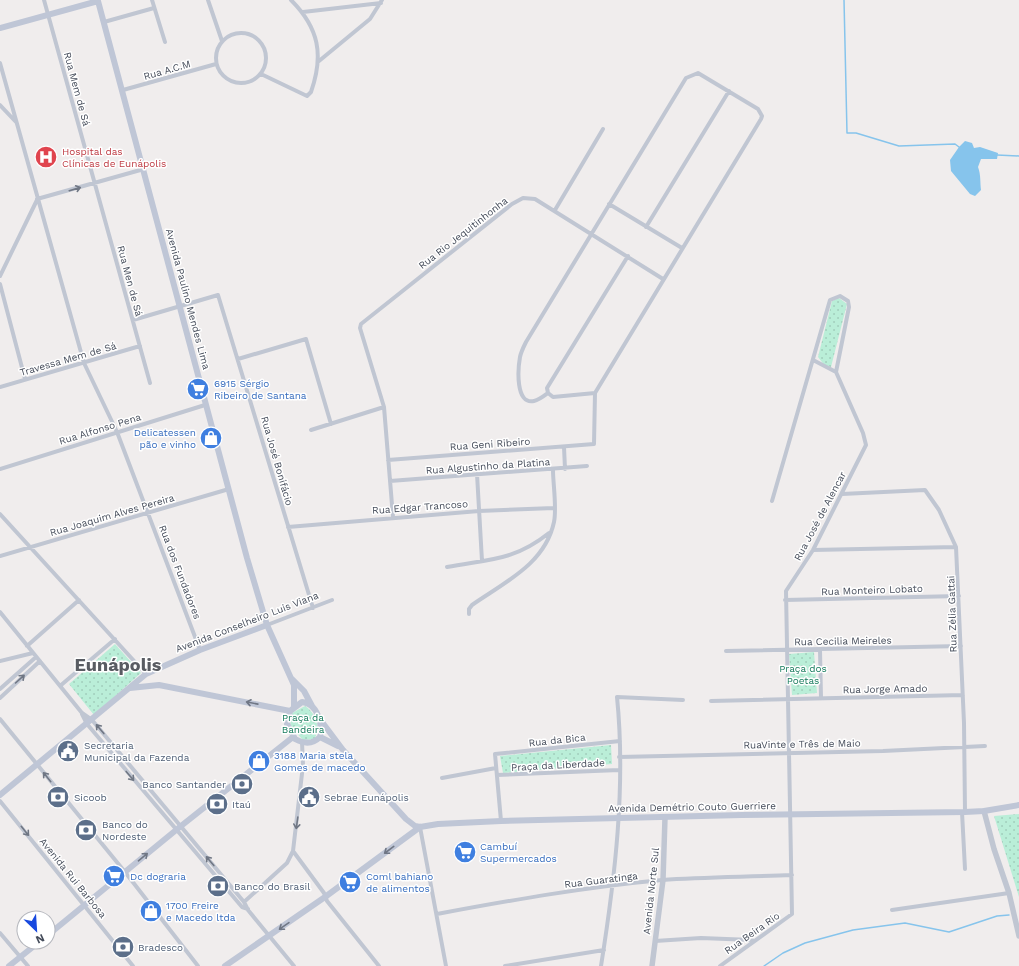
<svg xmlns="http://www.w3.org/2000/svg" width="1019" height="966" font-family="'Work Sans',sans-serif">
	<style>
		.park { fill: url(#park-dots) }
		.water { fill: #86c4ec }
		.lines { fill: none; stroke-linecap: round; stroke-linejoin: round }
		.stream { stroke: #86c4ec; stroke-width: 1.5 }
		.minor { stroke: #c0c6d2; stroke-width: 4 }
		.tertiary { stroke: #c0c6d2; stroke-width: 5.5 }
		.secondary { stroke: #bfc6d6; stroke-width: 6 }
		.oneway { stroke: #707784 }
		.oneway2 { stroke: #707785 }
		.labels { text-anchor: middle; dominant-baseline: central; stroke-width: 3; stroke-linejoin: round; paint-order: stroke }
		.street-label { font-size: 10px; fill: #454c5a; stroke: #fff }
		.health-label { font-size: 10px; fill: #be3a42; stroke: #fff; text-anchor: start }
		.shop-label { font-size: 10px; fill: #366cbe; stroke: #fff; text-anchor: start }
		.park-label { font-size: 10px; fill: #167b5c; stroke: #fff }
		.service-label { font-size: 10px; fill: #4e5e75; stroke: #fff; text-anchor: start }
		.town-label { font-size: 18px; font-weight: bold; fill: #595c62; stroke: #fff }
	</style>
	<defs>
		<pattern id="park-dots" width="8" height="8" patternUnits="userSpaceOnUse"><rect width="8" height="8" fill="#baeed8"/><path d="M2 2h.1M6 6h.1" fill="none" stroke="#a1cebc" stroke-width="1.8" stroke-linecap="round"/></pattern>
	</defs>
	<rect width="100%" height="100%" fill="#f0eded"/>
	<!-- park -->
	<path class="park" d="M839,298L847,304L831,367L825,366L818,357L832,301Z
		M115,644L141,673L94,715L69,684Z
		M814,652L817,693L792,695L789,654Z
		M305,706C315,712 322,728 314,739L303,740L290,726L292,713Z
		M611,745L612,764L503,773L500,756Z
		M1019,814V897L994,816Z"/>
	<!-- water -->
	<path class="water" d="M965,141L972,143L974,148L980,147L998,153L997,159H981L978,167C981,175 980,182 981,190L975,196L970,194L951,171L950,160L959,147Z"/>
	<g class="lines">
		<!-- stream -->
		<path class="stream" d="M844,0L847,133H856L899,146L955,144L959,147
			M997,155L1019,156
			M764,966L783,953L805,943L853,930L905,923L949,932L997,916L1009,915"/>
		<!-- minor -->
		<path class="minor" d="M44,0L150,383
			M152,0L165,42
			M208,0L222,41
			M303,12L381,3
			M104,22L154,8
			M216 58a25 25 0 1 1 50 0a25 25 0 1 1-50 0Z
			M319,61L370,19L382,0
			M0,63L84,363L117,432L200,650
			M261,74L307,96L311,92C324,55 319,28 291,0
			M123,90L216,64
			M0,105L16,122
			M37,199L144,169
			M609,204L682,248
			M555,210L603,129
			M646,227L729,91
			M0,276L37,200
			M0,284L25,379
			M133,320L218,295L313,608
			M238,359L306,339L331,424
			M0,387L140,346
			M595,393L553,397L548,393L547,388L628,256
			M311,430L384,407
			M564,447L565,469
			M388,460L594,444L595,393L761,119L762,116L758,109L698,73L686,78L526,342C524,346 521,352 520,357C518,368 515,405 534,401C539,400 544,396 548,393
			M0,469L205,405
			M477,474L482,561
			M390,481L587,466
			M842,494L925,490L939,510L956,547L964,723L965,812
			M772,501L830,300L840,296L848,301L849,307L836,372
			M0,514L146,674
			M393,517L384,407L360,328L361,324L512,204L523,198L535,199L663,279
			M288,527L479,511L554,508
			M813,550L956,547
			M0,556L229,489
			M447,567C489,559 514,561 549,533
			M785,600L959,596
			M0,612L82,713L92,720L244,902L248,910L294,966
			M469,614V609L472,605C505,582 545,564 554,522C557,508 553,484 553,470
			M267,625L332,600
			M27,646L79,600
			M820,650L821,698
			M726,651L961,646
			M0,661L33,653
			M60,686L115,639
			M0,689L36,657
			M0,698L40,661
			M711,701L963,695
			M82,714L87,724L242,907L248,909
			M0,719L125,872L198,966
			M619,757L883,751L985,746
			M497,775L619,770
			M442,778L496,768
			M0,801L133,966
			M962,812L965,869
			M501,821L495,754L620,741
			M420,827L446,966
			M293,851L324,893L327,901L379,966
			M244,902L287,863L293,851L303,765L302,742
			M892,910L1009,893
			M437,914C512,900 586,887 662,880C705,877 748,877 792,875
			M0,933L28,966
			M655,941L701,938L752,940
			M505,966L604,950
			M601,966C615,878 626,786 617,697L683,700
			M720,966L792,914L786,591L813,550L866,445L863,433L836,372L813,360"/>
		<!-- tertiary -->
		<path class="tertiary" d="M984,811L994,849L1009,893L1019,936
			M652,966L663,880L665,818"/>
		<!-- secondary -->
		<path class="secondary" d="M0,28L98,1L247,558L267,625L294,685V706
			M292,679L304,691L312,706
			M130,688L159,685L290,711
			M302,702C317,703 323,724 320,737C313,744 304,744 295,739L287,724L290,711Z
			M319,718L343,750L406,819L415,826L420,827L438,824L501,821L742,815L965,812L984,811L1019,805
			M320,737L338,746
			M0,795L146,674L200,650L267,625
			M48,935L181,826L293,737
			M9,966L39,942
			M225,966L325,897L420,827"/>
	</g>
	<!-- one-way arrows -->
	<defs><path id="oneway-shaft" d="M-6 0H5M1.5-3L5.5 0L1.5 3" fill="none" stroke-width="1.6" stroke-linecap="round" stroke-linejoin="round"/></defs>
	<g class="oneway">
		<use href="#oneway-shaft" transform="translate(75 189) rotate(-16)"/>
		<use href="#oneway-shaft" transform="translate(20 679) rotate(-42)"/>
		<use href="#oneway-shaft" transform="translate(100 729) rotate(-130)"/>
		<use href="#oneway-shaft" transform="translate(130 776) rotate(50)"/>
		<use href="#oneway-shaft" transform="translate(47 777) rotate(-129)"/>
		<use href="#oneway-shaft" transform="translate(297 823) rotate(98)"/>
		<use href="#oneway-shaft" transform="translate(25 831) rotate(51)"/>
		<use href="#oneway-shaft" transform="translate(210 861) rotate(-130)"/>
	</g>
	<g class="oneway2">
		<use href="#oneway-shaft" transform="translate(252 703) rotate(-169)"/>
		<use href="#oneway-shaft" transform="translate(389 850) rotate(143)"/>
		<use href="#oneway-shaft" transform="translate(143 857) rotate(-40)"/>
		<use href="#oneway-shaft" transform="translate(284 926) rotate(145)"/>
	</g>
	<!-- icons -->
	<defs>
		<g id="hospital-disc" transform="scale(1.15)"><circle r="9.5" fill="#e0444e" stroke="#fff"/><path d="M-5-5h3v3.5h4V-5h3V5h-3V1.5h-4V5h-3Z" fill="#fff"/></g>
		<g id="supermarket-disc" transform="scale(1.15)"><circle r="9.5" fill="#3f7fe0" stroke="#fff"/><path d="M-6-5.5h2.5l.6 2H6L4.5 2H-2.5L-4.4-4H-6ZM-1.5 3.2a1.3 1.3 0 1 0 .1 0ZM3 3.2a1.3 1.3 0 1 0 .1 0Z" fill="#fff"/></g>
		<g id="shop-disc" transform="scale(1.15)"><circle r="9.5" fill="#3f7fe0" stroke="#fff"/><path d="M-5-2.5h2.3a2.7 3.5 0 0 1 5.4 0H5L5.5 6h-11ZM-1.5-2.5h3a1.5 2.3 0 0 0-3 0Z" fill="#fff"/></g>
		<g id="civic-disc" transform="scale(1.15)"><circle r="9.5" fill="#5c6f8a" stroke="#fff"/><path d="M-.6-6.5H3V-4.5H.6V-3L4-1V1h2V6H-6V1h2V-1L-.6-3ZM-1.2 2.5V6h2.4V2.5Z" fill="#fff"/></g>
		<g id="bank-disc" transform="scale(1.15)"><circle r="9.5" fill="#5c6f8a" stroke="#fff"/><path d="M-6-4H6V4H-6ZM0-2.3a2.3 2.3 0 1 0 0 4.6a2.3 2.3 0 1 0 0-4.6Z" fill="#fff"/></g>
	</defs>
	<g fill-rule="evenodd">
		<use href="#hospital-disc" x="46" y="157"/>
		<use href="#supermarket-disc" x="198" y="389"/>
		<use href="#shop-disc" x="211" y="438"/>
		<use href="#civic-disc" x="68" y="751"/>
		<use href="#shop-disc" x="259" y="761"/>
		<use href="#bank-disc" x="242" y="784"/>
		<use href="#bank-disc" x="58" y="797"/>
		<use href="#civic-disc" x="309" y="797"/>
		<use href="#bank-disc" x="217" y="804"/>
		<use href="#bank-disc" x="86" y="830"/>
		<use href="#supermarket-disc" x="465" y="852"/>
		<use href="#supermarket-disc" x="114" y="876"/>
		<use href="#supermarket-disc" x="350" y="882"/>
		<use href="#bank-disc" x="218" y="886"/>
		<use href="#shop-disc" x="151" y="911"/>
		<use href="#bank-disc" x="123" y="947"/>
	</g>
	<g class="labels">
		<!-- street labels -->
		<g class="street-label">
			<text transform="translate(167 70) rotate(-16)">Rua A.C.M</text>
			<text transform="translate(77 89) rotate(75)">Rua Mem de Sá</text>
			<text transform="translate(463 233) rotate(-38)">Rua Rio Jequitinhonha</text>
			<text transform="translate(130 281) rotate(75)">Rua Men de Sá</text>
			<text transform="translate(188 299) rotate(75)">Avenida Paulino Mendes Lima</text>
			<text transform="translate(68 359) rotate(-16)">Travessa Mem de Sá</text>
			<text transform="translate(100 429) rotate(-17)">Rua Alfonso Pena</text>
			<text transform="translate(490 444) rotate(-4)">Rua Geni Ribeiro</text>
			<text transform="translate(277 461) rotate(74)">Rua José Bonifácio</text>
			<text transform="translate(488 466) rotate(-4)">Rua Algustinho da Platina</text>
			<text transform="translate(420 507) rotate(-4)">Rua Edgar Trancoso</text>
			<text transform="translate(112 515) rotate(-16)">Rua Joaquim Alves Pereira</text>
			<text transform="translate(820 516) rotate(-62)">Rua José de Alencar</text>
			<text transform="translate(180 572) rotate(69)">Rua dos Fundadores</text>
			<text transform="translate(872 590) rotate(-2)">Rua Monteiro Lobato</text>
			<text transform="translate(952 614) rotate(-92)">Rua Zélia Gattai</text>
			<text transform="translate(247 622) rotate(-21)">Avenida Conselheiro Luis Viana</text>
			<text transform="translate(843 641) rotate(-1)">Rua Cecilia Meireles</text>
			<text transform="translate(885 689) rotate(-1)">Rua Jorge Amado</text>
			<text transform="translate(557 740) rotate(-6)">Rua da Bica</text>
			<text transform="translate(802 744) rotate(-1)">RuaVinte e Três de Maio</text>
			<text transform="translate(558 765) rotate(-3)">Praça da Liberdade</text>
			<text transform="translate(692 807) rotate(-1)">Avenida Demétrio Couto Guerriere</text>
			<text transform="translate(73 878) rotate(51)">Avenida Rui Barbosa</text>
			<text transform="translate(601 880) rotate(-7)">Rua Guaratinga</text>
			<text transform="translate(651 891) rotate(-84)">Avenida Norte Sul</text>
			<text transform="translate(752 933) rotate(-35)">Rua Beira Rio</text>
		</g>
		<!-- health labels -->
		<g class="health-label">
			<text x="62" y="151">Hospital das<tspan x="62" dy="12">Clínicas de Eunápolis</tspan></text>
		</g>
		<!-- shop labels -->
		<g class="shop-label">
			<text x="214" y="383">6915 Sérgio<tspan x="214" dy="12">Ribeiro de Santana</tspan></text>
			<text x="196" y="432" text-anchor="end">Delicatessen<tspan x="196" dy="12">pão e vinho</tspan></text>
			<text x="274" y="755">3188 Maria stela<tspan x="274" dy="12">Gomes de macedo</tspan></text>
			<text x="480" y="846">Cambuí<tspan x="480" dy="12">Supermercados</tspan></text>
			<text x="130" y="876">Dc dograria</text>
			<text x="366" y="876">Coml bahiano<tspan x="366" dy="12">de alimentos</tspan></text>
			<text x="166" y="905">1700 Freire<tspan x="166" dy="12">e Macedo ltda</tspan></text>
		</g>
		<!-- park labels -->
		<g class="park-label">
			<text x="803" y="668">Praça dos<tspan x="803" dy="12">Poetas</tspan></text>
			<text x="303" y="717">Praça da<tspan x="303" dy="12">Bandeira</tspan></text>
		</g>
		<!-- service labels -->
		<g class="service-label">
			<text x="84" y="745">Secretaria<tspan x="84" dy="12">Municipal da Fazenda</tspan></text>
			<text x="226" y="784" text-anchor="end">Banco Santander</text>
			<text x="74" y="797">Sicoob</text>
			<text x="324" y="797">Sebrae Eunápolis</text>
			<text x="232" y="804">Itaú</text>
			<text x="102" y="824">Banco do<tspan x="102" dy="12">Nordeste</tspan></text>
			<text x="234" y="886">Banco do Brasil</text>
			<text x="138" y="947">Bradesco</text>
		</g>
		<!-- town labels -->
		<g class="town-label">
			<text x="118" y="664">Eunápolis</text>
		</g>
	</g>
	<!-- north arrow -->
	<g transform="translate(36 930) rotate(155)"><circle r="19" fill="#ffffff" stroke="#b5b7bd"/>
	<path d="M0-3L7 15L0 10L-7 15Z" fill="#1849df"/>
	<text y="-6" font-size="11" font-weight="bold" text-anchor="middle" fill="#454c5a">N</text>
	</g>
</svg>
